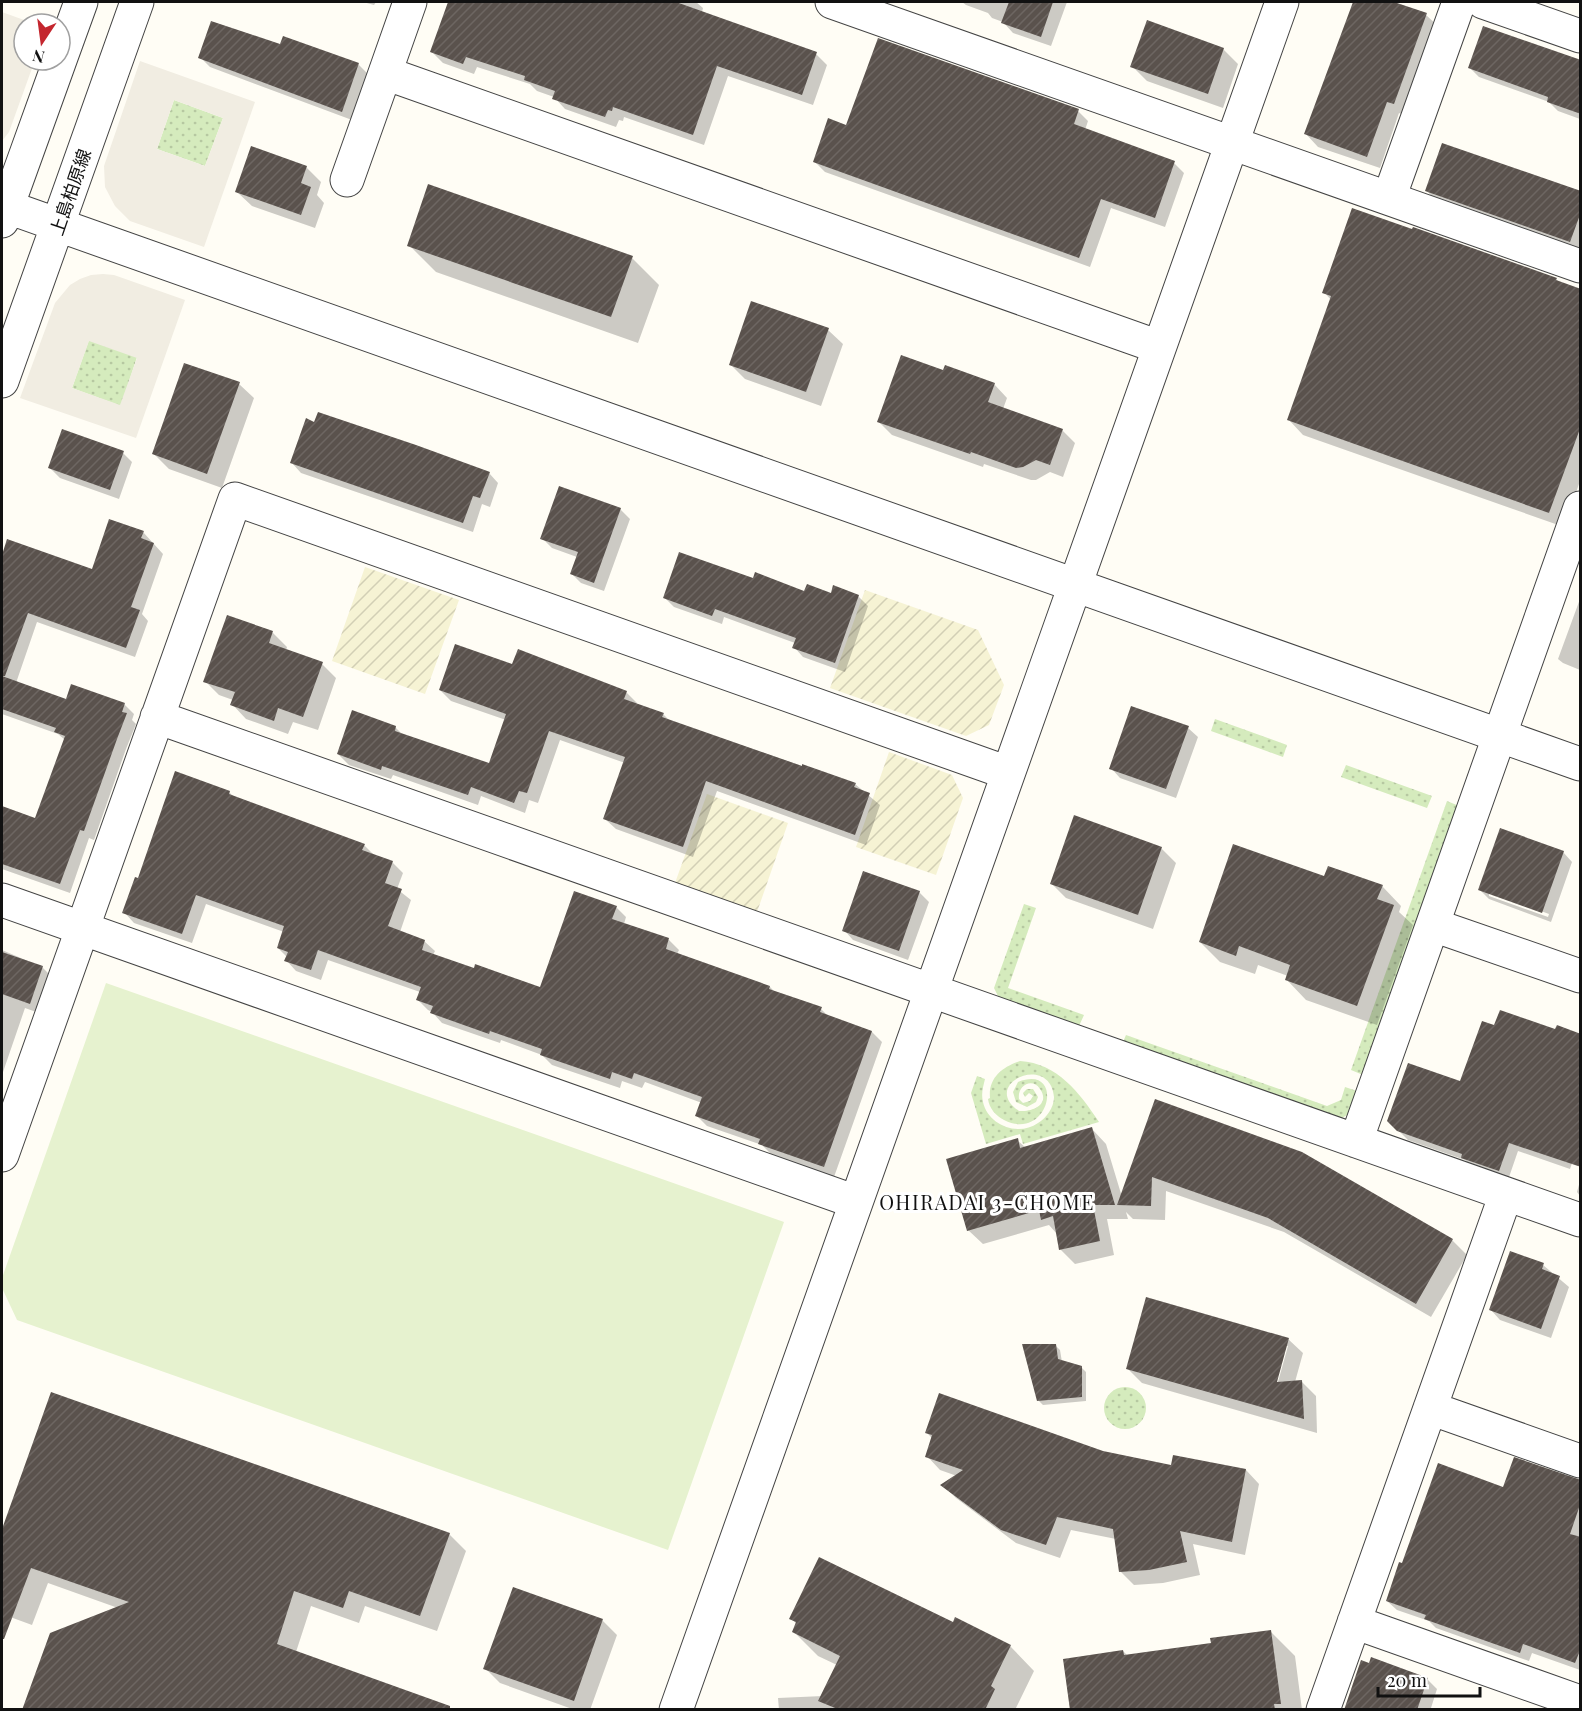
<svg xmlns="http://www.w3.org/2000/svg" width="1582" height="1711" font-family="'Playfair Display','Noto Sans JP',serif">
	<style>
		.farmland { fill: url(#farmland-furrows) }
		.grass { fill: url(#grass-dots) }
		.pitch { fill: #e6f2cf }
		.plaza { fill: #f1ede2; fill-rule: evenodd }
		.shadow { fill: #0003; fill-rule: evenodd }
		.building { fill: url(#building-hatch) }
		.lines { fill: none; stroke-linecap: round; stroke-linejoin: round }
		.minor-casing { stroke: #444; stroke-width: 35 }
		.tertiary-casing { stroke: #444; stroke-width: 35 }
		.minor { stroke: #fff; stroke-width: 33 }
		.tertiary { stroke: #fff; stroke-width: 33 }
		.labels { text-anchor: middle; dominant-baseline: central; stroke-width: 6; stroke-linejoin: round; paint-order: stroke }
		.street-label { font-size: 18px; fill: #111; stroke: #fff }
		.neighbourhood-label { font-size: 20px; letter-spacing: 1.5px; fill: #111; stroke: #fff }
	</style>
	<defs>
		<pattern id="farmland-furrows" width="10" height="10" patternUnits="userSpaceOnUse" patternTransform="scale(1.5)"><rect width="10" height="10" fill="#f6f3d4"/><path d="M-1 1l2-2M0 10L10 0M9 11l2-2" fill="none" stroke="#d2cfb5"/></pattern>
		<pattern id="grass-dots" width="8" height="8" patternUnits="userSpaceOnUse" patternTransform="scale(1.5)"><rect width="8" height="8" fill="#d5ebbd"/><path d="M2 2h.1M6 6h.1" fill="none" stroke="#b6c8a1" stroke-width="1.8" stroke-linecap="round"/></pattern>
		<pattern id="building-hatch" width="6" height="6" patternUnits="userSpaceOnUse" patternTransform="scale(1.5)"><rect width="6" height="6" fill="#5a524d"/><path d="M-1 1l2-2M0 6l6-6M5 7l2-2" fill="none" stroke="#6d6662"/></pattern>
	</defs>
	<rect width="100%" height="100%" fill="#fffdf5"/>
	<!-- farmland -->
	<path class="farmland" d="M365,567L459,600L425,694L332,661Z
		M865,590L978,630L1004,685L989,725L966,736L830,688Z
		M889,752L952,775L963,798L936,875L856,847Z
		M707,794L788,823L757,912L675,883Z"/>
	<!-- grass -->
	<path class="grass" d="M174,100L223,118L205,166L157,149Z
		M89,340L137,357L121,406L72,388Z
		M1215,719L1287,745L1283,757L1211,731Z
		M1346,765L1432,796L1427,808L1341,777Z
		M1447,801L1459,806L1363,1075L1351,1070Z
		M1024,904L1036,908L1008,988L1084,1015L1079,1026L999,998L994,988Z
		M1126,1035L1327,1106L1341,1100L1345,1087L1357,1091L1349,1114L1340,1119L1123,1042Z
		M1020,1061C1057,1063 1080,1093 1099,1122L1023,1144L1020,1134L986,1144L971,1093L977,1076L985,1079C983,1087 981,1094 983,1102C988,1125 1018,1137 1038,1123C1046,1118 1054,1108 1054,1097C1050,1052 979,1084 1019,1111C1031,1112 1051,1105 1040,1089C1032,1077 1017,1086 1019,1099L1023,1103L1030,1101L1033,1096L1029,1093L1025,1097L1023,1093L1027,1089H1033L1038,1097L1036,1102L1027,1107L1016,1102L1013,1092L1018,1082C1066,1063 1050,1143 1004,1120C996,1116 989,1108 988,1099L990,1098C988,1078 1002,1067 1020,1061Z
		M1104 1408a21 21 0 1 1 42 0a21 21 0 1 1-42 0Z"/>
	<!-- pitch -->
	<path class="pitch" d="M106,983L784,1222L668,1550L17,1320L2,1288V1278Z"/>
	<!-- plaza -->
	<path class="plaza" d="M2,12L35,24H24V60H35L9,132L2,141Z
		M140,61L255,102L204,247L130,221L115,206L105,187L104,166ZM174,100L223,118L205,166L157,149Z
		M103,274L114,275L185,300L136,438L20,398L55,303L70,285L80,279L91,275ZM89,341L137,358L120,405L72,388Z"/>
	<!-- shadow -->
	<path class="shadow" d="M363,2H376L374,5Z
		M450,2H696L703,8L702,12L816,54L827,65L813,105L728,76L704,145L624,117L623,121L619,120L616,127L565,109L554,97L537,91L530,84L477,67L474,74L443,63L432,52Z
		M962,2H1067L1051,46L1013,33L1003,22L992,18L988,13L966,5Z
		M1354,2H1390L1426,15L1439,27L1406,116L1399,113L1380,168L1318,147L1306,134Z
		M1223,49L1238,64L1223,108L1147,81L1132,66Z
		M200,57L358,64L368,74L352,120L210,67Z
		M1580,61V119L1558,111L1549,102L1479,77L1470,68Z
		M1078,111L1088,121L1085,130L1174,163L1184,173L1165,227L1111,208L1090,267L825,172L815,162L847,126Z
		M306,167L321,182L317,195L324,203L315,228L252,206L237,192Z
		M1427,191L1580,193L1579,251L1436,201Z
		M409,245L632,258L659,285L638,343L436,272Z
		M1556,279L1560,283L1580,290V481L1564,527L1303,435L1289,420L1331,300L1324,292Z
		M828,330L843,344L821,406L745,379L730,364Z
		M944,372L994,384L1007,398L1003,409L1062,430L1075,443L1063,477L1050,472L1036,480H1031L984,464L983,467L892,435L879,422Z
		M239,384L254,398L222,488L169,469L154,454Z
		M123,453L132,462L119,499L60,478L50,468Z
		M292,463L489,473L498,483L490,507L482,504L473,532L301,473Z
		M620,509L630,519L604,591L581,583L572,574L577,557L552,548L542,538Z
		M143,532L163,554L142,614L148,621L135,657L37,622L16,683L67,701L124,704L134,714L132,720L136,724L126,749L94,840L89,838L70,893L2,869V813L36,820L65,740L58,734L2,714V559L8,541L92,571Z
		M754,580L805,593L858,596L868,606L845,672L803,657L794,647L795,643L724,617L722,624L674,607L664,597Z
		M1580,599V670L1563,663L1558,659Z
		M228,617L273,633L287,647L286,651L322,664L336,678L318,730L293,722L288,734L246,719L232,704L233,700L219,695L205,681Z
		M513,666L626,692L637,703L636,705L663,714L670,721L855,784L880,805L866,845L717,791L693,857L616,829L605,819L625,763L560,740L538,803L529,800L525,813L481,796L478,805L393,775L391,779L349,765L338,754L395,727L403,735L490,765L506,720L451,701L440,690Z
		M1188,728L1198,737L1176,798L1120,778L1111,768Z
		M229,792L235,798L364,845L375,856L392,862L403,873L397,889L411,900L400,932L424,941L435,951L433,955L475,970L540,988L616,907L626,917L624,924L669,940L679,950L677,954L770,987L775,992L821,1009L829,1017L872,1032L882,1042L834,1177L771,1154L762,1145L707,1126L697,1116L702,1103L645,1082L642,1088L622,1081L620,1088L552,1065L542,1055L501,1040L500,1043L442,1023L432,1012L428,1010L418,1000L420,992L328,960L321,980L296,971L286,960L287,957L278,948L284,932L206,904L192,943L134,923L124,912L138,879Z
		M1161,848L1176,863L1153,929L1066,898L1052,884Z
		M1563,852L1572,862L1551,922L1489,899L1480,890ZM1489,892L1549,914L1548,917L1489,896Z
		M1325,878L1382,886L1401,906L1399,912L1413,925L1377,1025L1306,1000L1287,980L1288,976L1258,965L1255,974L1220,962L1200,942Z
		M919,892L929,902L908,960L853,940L844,930Z
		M2,950L42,967L52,977L39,1013L25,1008L2,1075Z
		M1495,1027L1556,1031L1580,1140L1570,1169L1518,1151L1508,1180L1472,1167L1465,1160L1408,1140L1389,1121L1461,1083Z
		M1156,1101L1452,1240L1467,1255L1431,1317L1284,1232L1166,1191L1165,1220L1133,1219L1126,1212L1128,1219H1107L1114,1255L1075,1264L1060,1249L1057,1234L1049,1225L983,1244L968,1230L1017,1140L1026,1148L1092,1129L1106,1144L1122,1197Z
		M1580,1181V1196L1577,1192Z
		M1543,1265L1569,1287L1551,1338L1500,1320L1491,1310Z
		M1288,1339L1303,1353L1295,1382H1302L1316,1396L1317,1433L1142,1383L1127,1368ZM1285,1346H1288L1276,1389L1273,1388Z
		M1055,1345L1060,1350L1062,1362L1081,1367L1086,1372V1401L1043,1405L1038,1400Z
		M52,1394L449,1534L466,1551L437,1631L365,1606L359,1623L311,1606L296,1652L118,1608L48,1583L32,1625L2,1614V1534Z
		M926,1432L1172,1466L1246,1470L1259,1484L1245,1555L1193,1544L1200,1575L1163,1583L1134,1585L1121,1572L1116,1539L1071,1530L1060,1558L1016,1543L956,1498L943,1485L957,1476L940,1470L927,1456L933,1439Z
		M1580,1482V1670L1532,1653L1529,1661L1436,1628L1429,1621L1397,1610L1387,1601L1403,1565L1504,1489Z
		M791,1619L954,1624L1010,1646L1034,1671L1015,1710H779L778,1698L823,1696L837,1665L818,1656L793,1631L797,1624Z
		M602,1620L617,1635L590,1710H575L500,1683L485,1668Z
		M1270,1631L1295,1656L1302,1710H1071L1123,1651L1128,1656L1212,1644Z
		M1372,1659L1428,1680L1437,1689L1431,1708L1435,1710H1350Z"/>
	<!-- building -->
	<path class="building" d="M448,2H676L817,52L802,95L717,66L693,135L613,107L612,111L608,110L605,117L552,99L555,91L524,80L525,76L466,57L463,64L430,52Z
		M1009,2H1053L1041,37L1001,23Z
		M1353,2H1394L1427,13L1394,104L1387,102L1367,157L1304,134Z
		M1147,20L1224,48L1208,94L1130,67Z
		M211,21L280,44L283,36L359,63L342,112L198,58Z
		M1483,26L1581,60V114L1547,102L1548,97L1468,68Z
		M878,38L1079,109L1074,124L1175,161L1155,218L1101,199L1079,258L813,162L828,118L846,125Z
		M1442,143L1581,191V212L1570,242L1425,191Z
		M251,146L307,166L301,183L311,187L301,215L235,192Z
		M428,184L633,256L611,317L407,246Z
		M1352,208L1412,229L1413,227L1557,278L1556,280L1581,289V426L1549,513L1287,420L1331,296L1322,293Z
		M751,301L829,328L806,392L729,365Z
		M901,355L943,370L945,365L995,383L988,402L1063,429L1050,465L1036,460L1023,467L1016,468L971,452L970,454L877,422Z
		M184,363L240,382L207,474L152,454Z
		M318,412L416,445L490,472L480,498L473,496L463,523L290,463L306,418L314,422Z
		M62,429L124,451L110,490L48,468Z
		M559,486L621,508L594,583L570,574L578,552L540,539Z
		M109,519L144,531L141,538L154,543L131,607L140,610L126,648L28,613L5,676H2V555L7,539L92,569Z
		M679,552L753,578L755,572L804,591L807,584L831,593L833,585L859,595L835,663L792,648L796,638L715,609L712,616L663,598Z
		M227,615L273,631L269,643L323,662L303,717L278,708L274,721L230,705L235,692L203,682Z
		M455,644L512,664L518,649L627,691L624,699L664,713L662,717L802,766V764L856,783L854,787L870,793L855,835L706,781L683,847L603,819L625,757L549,731L527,793L519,791L514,803L471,787L468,795L382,766L381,770L337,754L352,710L396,726L395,731L489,763L506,714L439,690Z
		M2,676L66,699L71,684L125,703L122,712L127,713L117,739L84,831L80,830L60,884L2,864V806L35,818L65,736L54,732L56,728L2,709Z
		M1131,706L1189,726L1166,789L1109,769Z
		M175,771L230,791L229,794L365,844L362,850L393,861L385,883L402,889L388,926L425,940L422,950L474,968L475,964L540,987L574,891L617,906L612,919L669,938L666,949L770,986L769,989L822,1007L820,1012L872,1031L824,1167L758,1144L760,1139L695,1116L702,1097L634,1073L632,1079L612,1072L610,1079L540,1055L542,1049L490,1031L489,1034L430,1013L433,1006L416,1000L421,987L318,950L311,970L284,961L288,952L277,948L284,926L196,895L182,934L122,913L135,877L138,878Z
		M1074,815L1162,847L1138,915L1050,884Z
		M1500,828L1564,851L1542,913L1478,890Z
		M1233,844L1324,876L1328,866L1383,885L1377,899L1394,905L1357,1006L1285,980L1290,965L1239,946L1236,956L1199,942Z
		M863,871L920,891L899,951L842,931Z
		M2,952L43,966L30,1004L2,994Z
		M1500,1010L1555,1029L1557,1025L1581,1034V1167L1509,1143L1499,1171L1461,1158L1462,1154L1397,1131L1387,1121L1408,1063L1460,1081L1482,1021L1494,1025Z
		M1155,1099L1302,1152L1453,1239L1416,1304L1268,1218L1152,1177L1151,1206L1117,1205Z
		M1092,1127L1115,1205H1093L1100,1241L1059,1250L1053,1216L1041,1220L1039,1210L967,1231L946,1159L1018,1138L1020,1148Z
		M1510,1251L1544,1263L1542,1269L1560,1276L1541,1329L1489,1310Z
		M1146,1297L1289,1338L1277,1382L1302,1380L1304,1419L1126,1369Z
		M1022,1344H1056L1058,1359L1082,1366V1397L1037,1401Z
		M51,1392L450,1533L420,1616L349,1591L343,1608L294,1591L277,1644L450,1706V1710H22L50,1633L129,1602L31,1568L4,1639H2V1529Z
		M939,1393L1103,1451L1171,1465L1173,1455L1246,1469L1232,1542L1180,1531L1187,1562L1149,1570L1119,1572L1113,1529L1057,1517L1046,1545L1001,1530L940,1485L963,1470L925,1457L932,1435L925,1433Z
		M1514,1457L1581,1480V1502L1570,1534L1581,1537V1648L1575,1663L1523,1644L1520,1653L1424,1619L1426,1615L1386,1601L1399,1562L1402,1563L1438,1463L1503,1487Z
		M819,1557L953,1622L955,1617L1011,1645L991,1686L995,1689L985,1710H840L818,1701L840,1656L792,1632L796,1622L789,1619Z
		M513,1587L603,1619L574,1701L483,1669Z
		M1271,1630L1281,1704H1274L1275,1710H1070L1063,1659L1123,1650L1124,1655L1211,1643L1210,1638Z
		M1371,1657L1428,1678L1417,1710H1344L1361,1660L1369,1663Z"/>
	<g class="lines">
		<!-- minor casing -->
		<g class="minor-casing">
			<path id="minor" d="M410,2L385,73L1159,347
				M832,2L1580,266
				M1483,2L1580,36
				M347,180L385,73
				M1389,198L1459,2
				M157,717L1580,1220
				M2,900L856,1202
				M1433,925L1580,976
				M1356,1141L1580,508
				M2,1155L235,499L1008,773
				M1430,1408L1580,1461
				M1354,1622L1580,1702
				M676,1710L1282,2
				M1323,1710L1506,1194"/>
		</g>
		<!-- tertiary casing -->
		<g class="tertiary-casing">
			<path id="tertiary" d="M60,60L81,2
				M2,205L1580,764
				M2,221L60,60
				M2,381L137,2"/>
		</g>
		<!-- minor -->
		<use href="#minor" class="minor"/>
		<!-- tertiary -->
		<use href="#tertiary" class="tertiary"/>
	</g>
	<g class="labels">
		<!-- street labels -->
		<g class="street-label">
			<text transform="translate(70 192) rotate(-71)">上島柏原線</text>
		</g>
		<!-- neighbourhood labels -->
		<g class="neighbourhood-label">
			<text x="987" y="1201">OHIRADAI 3-CHOME</text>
		</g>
	</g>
	<!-- border -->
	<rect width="1582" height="1711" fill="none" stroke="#111111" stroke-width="6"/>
	<!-- north arrow -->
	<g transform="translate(42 42) rotate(193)"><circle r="28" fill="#ffffff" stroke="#a0a0a0" stroke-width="1.5"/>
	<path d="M0-4.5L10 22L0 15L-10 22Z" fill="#c4262e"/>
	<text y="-9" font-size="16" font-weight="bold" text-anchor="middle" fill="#111111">N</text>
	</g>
	<!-- scale -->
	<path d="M1378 1687v9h102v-9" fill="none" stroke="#111111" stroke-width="3"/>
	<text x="1387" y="1687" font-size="18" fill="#111111" stroke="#ffffff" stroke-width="4.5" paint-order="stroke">20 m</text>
</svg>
